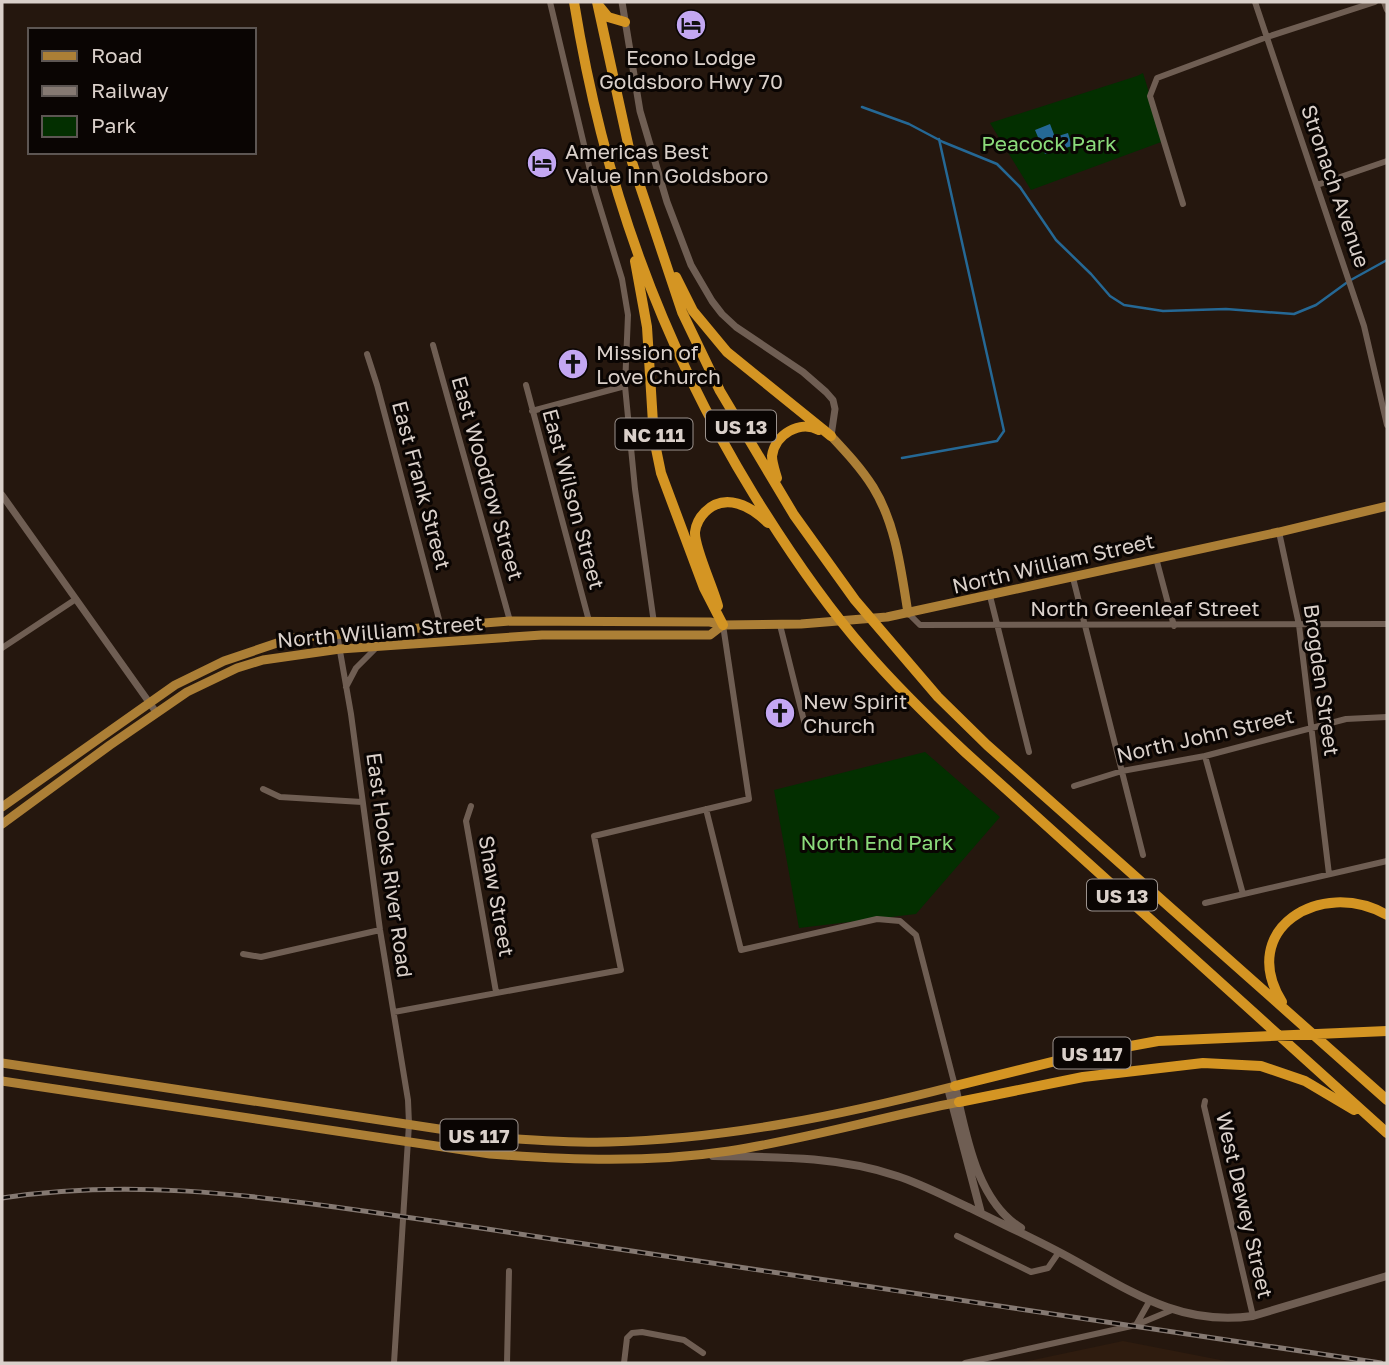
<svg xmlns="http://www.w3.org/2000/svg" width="1389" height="1365" font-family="'Golos Text',sans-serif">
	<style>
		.built { fill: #2f1c0f }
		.green { fill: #032f00 }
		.water { fill: #256895 }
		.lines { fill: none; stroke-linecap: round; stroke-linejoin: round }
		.stream { stroke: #256895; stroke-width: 2.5 }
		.minor { stroke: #6f5e53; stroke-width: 6 }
		.tertiary { stroke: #6f5e53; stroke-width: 7 }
		.secondary { stroke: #6f5e53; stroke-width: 8 }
		.primary { stroke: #ac7f36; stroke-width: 9 }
		.motorway { stroke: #d49523; stroke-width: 10 }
		.rail-casing { stroke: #857972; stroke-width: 5 }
		.rail { stroke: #0a0503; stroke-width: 2.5; stroke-dasharray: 8; stroke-linecap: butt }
		.labels { text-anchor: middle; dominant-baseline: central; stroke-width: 6; stroke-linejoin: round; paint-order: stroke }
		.shield { fill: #0a0503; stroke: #9c938e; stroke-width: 2 }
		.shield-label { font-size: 19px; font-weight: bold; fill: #dad0ca }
		.poi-label { font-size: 21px; fill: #dad0ca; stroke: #0a0503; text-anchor: start }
		.park-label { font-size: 21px; fill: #8bdb7b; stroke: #0a0503 }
		.street-label { font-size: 21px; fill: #dad0ca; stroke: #0a0503 }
	</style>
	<rect width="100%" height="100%" fill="#25170e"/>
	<!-- built -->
	<path class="built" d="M1123,1341L1236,1363H1019Z"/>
	<!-- green -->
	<path class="green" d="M1143,73L1164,141L1031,190L990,123L1137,76Z
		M925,752L1000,817L916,914L799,928L774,790Z"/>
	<!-- water -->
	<path class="water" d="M1050,124L1055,137L1068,133L1072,146L1045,154L1035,130Z"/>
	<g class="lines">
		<!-- stream -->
		<path class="stream" d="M862,107L909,124L943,142L997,164L1020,187L1056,240L1091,274L1110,296L1124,305L1163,311L1226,309L1294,314L1316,305L1349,281L1387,260
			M902,458L997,441L1004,431L939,139"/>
		<!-- minor -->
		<path class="minor" d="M550,2L595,191L622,279L628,315L625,386L635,489L654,623
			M1255,2L1364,326L1387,425
			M1384,2L1387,10
			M1317,185L1387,161
			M1183,204L1150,96L1157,78L1267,37L1375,2
			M433,345L510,621
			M367,354L377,385L441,627
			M526,385L589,621
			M532,411L625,386
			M1279,532L1299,625L1329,874
			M1156,558L1174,626
			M1073,578L1143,855
			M990,596L1029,752
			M908,613L920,625L1387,624
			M780,625L806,729
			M337,634L351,714L380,930L408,1100L409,1124L394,1363
			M2,648L76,599
			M346,687L356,668L377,647
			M1205,756L1243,894
			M1074,786L1122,771L1205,756L1346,719L1387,717
			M263,789L280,797L362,802
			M471,806L466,821L496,992
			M706,809L741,950L877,919L900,921L916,935L955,1086
			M1205,903L1387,861
			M243,954L261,957L380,930
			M394,1012L621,970L594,836L749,799L723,625
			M1205,1101L1204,1106L1253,1316
			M957,1236L1031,1272L1048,1268L1059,1252
			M1136,1325L1149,1302
			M507,1363L509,1271
			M624,1363L627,1338L632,1333L642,1332L684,1340L703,1353
			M965,1363L1136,1325L1172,1310"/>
		<!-- tertiary -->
		<path class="tertiary" d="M622,2L640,111L667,202L691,265L712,301L722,314L736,327L803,372L826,392L833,400L835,409L831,436
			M2,495L156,712"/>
		<!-- secondary -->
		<path class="secondary" d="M955,1086C966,1134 976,1200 1021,1228
			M948,1088L981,1213
			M713,1156C774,1157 838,1156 897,1176C922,1184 946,1197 970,1208C1000,1223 1031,1237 1061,1253C1125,1287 1176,1327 1253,1316L1387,1276"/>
		<!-- primary -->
		<path class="primary" d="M831,436C846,452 861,468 873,487C896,524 901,570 908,613
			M2,807L175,685L224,661L292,638L510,621L710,622L723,625L801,624L887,617L1279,532L1387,506
			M2,824L110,745L187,692L237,668L263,660L340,649L542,635H710L723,625
			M2,1063L492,1137C531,1140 570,1143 609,1142C726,1139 842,1115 955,1086
			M2,1081L490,1154C569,1160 650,1163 729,1151C807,1139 882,1117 959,1102"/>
		<!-- motorway -->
		<path class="motorway" d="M574,2C603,181 659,340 754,495C788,550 823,602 865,650C896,686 930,719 965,752L1387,1133
			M597,2L632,162L682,312L720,391L794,515L855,600L938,697L987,745L1387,1100
			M599,6L608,17L625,22
			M635,261L647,327L654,439L661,473L704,588L723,625
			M676,277L693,311L727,352L831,436
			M777,478C775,471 772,463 772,456C775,434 800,420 819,430
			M718,606C713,587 694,547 695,532C696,524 700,517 705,512C725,492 751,506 768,523
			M1282,1002C1237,930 1320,877 1387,915
			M955,1086L1076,1056L1158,1041L1387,1031
			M959,1102L1083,1077L1203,1063L1261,1066L1305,1081L1354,1110"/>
		<!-- rail casing -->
		<g class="rail-casing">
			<path id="rail" d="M2,1198C126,1179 248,1194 371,1212C442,1222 514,1233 585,1244C851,1285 1116,1323 1381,1363"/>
		</g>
		<!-- rail -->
		<use href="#rail" class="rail"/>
	</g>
	<!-- icons -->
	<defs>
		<g id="hotel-disc" transform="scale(1.575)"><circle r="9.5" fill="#c3a7f2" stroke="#0a0503"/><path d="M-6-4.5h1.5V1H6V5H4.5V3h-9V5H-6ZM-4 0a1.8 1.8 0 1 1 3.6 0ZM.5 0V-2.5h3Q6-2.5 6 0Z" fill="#111"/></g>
		<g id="church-disc" transform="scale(1.575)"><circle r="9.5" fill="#c3a7f2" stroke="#0a0503"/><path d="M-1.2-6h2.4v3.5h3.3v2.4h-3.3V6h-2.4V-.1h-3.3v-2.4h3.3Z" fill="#111"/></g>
	</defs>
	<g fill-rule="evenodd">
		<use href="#hotel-disc" x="691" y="25"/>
		<use href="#hotel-disc" x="542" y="163"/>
		<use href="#church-disc" x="573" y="364"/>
		<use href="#church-disc" x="780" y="713"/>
	</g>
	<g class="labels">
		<!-- shield labels -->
		<g class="shield">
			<rect x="706" y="410.5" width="70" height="31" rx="5"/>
			<rect x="615.5" y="418.5" width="77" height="31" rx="5"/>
			<rect x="1087" y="879.5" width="70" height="31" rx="5"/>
			<rect x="1053.5" y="1037.5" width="77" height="31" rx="5"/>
			<rect x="440.5" y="1119.5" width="77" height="31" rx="5"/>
		</g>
		<g class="shield-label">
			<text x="741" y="426">US 13</text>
			<text x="654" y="434">NC 111</text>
			<text x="1122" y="895">US 13</text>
			<text x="1092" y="1053">US 117</text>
			<text x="479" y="1135">US 117</text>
		</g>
		<!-- poi labels -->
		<g class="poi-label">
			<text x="691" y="57" text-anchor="middle">Econo Lodge<tspan x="691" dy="24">Goldsboro Hwy 70</tspan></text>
			<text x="565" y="151">Americas Best<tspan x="565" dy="24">Value Inn Goldsboro</tspan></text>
			<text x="596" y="352">Mission of<tspan x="596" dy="24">Love Church</tspan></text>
			<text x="803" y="701">New Spirit<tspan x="803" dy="24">Church</tspan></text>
		</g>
		<!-- park labels -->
		<g class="park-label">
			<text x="1049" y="143">Peacock Park</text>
			<text x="877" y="842">North End Park</text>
		</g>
		<!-- street labels -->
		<g class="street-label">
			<text transform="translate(1336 186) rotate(71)">Stronach Avenue</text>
			<text transform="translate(488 478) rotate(74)">East Woodrow Street</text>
			<text transform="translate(422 485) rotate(75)">East Frank Street</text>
			<text transform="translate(574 499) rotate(75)">East Wilson Street</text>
			<text transform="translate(1053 563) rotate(-13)">North William Street</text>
			<text x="1145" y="608">North Greenleaf Street</text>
			<text transform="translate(380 631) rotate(-5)">North William Street</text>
			<text transform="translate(1322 680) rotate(82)">Brogden Street</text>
			<text transform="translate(1205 735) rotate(-13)">North John Street</text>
			<text transform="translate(390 865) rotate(82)">East Hooks River Road</text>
			<text transform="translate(497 896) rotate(80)">Shaw Street</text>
			<text transform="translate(1245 1205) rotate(77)">West Dewey Street</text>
		</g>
	</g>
	<!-- border -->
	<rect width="1389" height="1365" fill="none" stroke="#dad0ca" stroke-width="7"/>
	<!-- legend -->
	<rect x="28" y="28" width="228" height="126" fill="#0a0503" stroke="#5d5653" stroke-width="2"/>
	<rect x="42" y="51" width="35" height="10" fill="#ac7f36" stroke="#5d5653" stroke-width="2"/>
	<text x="91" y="63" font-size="21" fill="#dad0ca">Road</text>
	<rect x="42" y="86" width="35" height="10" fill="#857972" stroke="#5d5653" stroke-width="2"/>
	<text x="91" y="98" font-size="21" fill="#dad0ca">Railway</text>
	<rect x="42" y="116" width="35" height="21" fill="#032f00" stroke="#5d5653" stroke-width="2"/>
	<text x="91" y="133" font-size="21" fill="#dad0ca">Park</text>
</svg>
